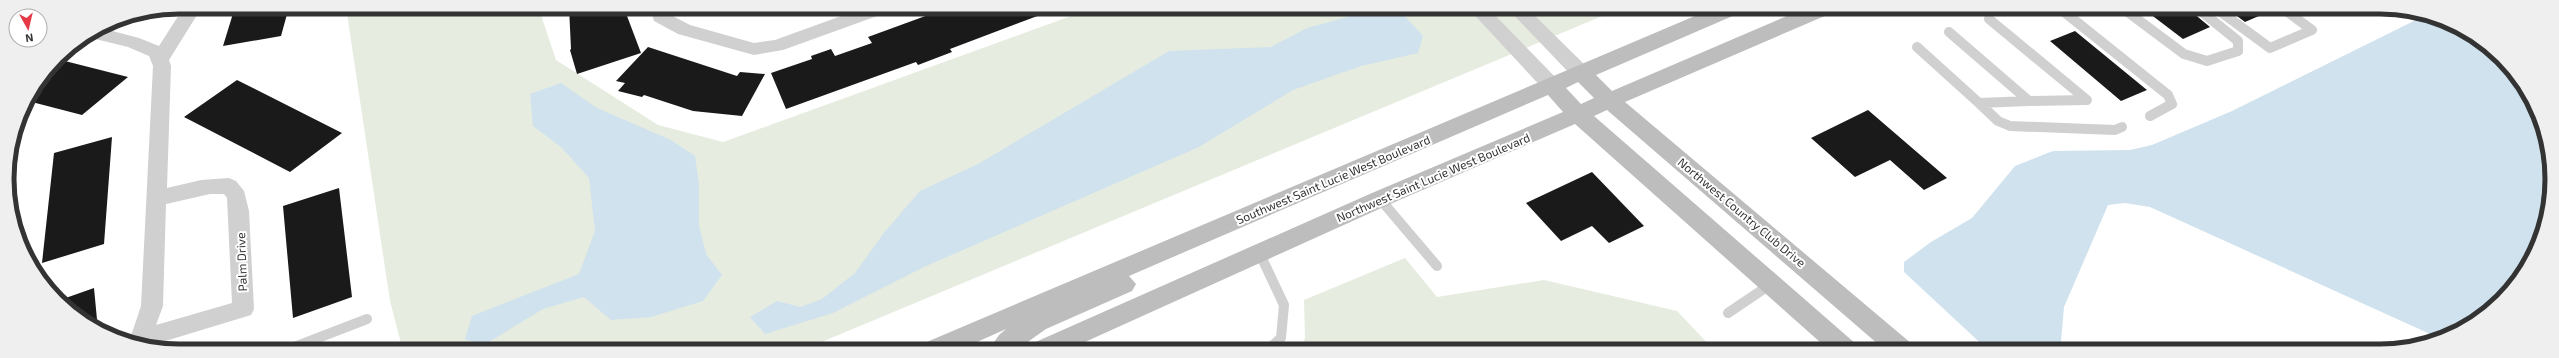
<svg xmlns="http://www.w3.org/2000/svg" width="2559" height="358" font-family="'Exo 2',sans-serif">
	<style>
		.green { fill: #e6ecdf }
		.water { fill: #cfe2ee }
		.building { fill: #1a1a1a }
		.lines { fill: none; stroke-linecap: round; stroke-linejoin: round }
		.lane { stroke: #d0d0d0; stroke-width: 10 }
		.street { fill: #d0d0d0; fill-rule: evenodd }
		.secondary { fill: #bdbdbd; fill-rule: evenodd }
		.labels { text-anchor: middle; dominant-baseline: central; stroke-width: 4; stroke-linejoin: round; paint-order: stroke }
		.street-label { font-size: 12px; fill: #333; stroke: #fff }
		.rim { fill: none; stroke: #333; stroke-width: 5 }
	</style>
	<rect width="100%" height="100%" fill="#fff"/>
	<!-- green -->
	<path class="green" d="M346,7H541L542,18L556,60L658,125L723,142L1071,16L1089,7H1624L800,351H403L390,301Z
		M1405,258L1437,297L1544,280L1677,311L1715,351H1300L1305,338L1304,300Z"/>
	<!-- water -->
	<path class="water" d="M1380,8L1400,11L1423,36L1418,53L1361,66L1293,90L1199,147L924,267L833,313L765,334L750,317L777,301L800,307L822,299L855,273L883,234L920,191L978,164L1169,51L1271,47L1307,28Z
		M2424,16L2456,25L2509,66L2543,124L2552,190L2534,255L2502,300L2456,333L2439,338L2150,207L2125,203L2108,205L2064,307L2061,341L2069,351H1989L1904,272V262L1931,242L1972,218L2015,166L2053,151L2130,150L2152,145L2232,111Z
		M561,83L597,108L671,140L695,156L699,184V226L706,254L722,275L703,301L651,317L611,320L584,297L543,309L484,345L465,339L472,316L579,274L595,231L589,178L561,147L533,126L530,94Z"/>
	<!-- building -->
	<path class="building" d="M235,7H289L281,36L223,46Z
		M569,7H627V16L641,53L577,74L570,50L571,49Z
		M950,7H1055L1056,9L950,49L952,52L918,65L916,62L786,109L771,73L812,59L811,56L831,49L835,56L872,43L868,37Z
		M2141,7H2190L2192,12L2210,27L2183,39Z
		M2225,7H2275V9L2245,22Z
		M2075,31L2147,90L2121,101L2050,41Z
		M648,47L737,76L740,72L765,74L742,116L693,111L644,95L642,97L618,91L625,83L616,81Z
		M57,59L128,77L82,115L28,101Z
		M237,80L342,133L290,172L184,117Z
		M1868,110L1947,178L1924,190L1890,160L1855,177L1811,138Z
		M112,137L104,244L42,263L54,153Z
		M1592,172L1644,226L1609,243L1592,226L1561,241L1526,203Z
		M339,188L352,297L293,318L283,206Z
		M94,288L98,330L60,300Z"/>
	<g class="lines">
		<!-- lane -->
		<path class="lane" d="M2058,7L2168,95L2172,104L2150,116
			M2121,7L2184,54L2207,61L2238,51V41L2196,7
			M2214,7L2270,48L2312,30L2281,7
			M2323,7L2329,11L2350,7
			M1949,32L2029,101L2087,100L1989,19
			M1917,47L1979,103L2029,101
			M1979,103L1998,121L2010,126L2115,130L2122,127
			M1380,199L1437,266
			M1260,254L1284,305L1281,338L1266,351
			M1728,313L1771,284
			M284,351L367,319"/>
		<!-- street -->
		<path class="street" d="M184,7H202L169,60L171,66L167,188L201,180L229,178L236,181L244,191L249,211L254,309L251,315L149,346L125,339L132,333L141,306L153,66L149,56L128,47L87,37L101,28L139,38L159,46ZM210,194H224L227,198L232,303L156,325L163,306L166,204Z
			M650,7H668L669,14L690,25L754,43L775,40L866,7H894L891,11L783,50L754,55L678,34L654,21Z
			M1467,7H1487L1559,81L1561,86L1559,91L1552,93L1545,91Z
			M1506,7H1526L1588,68L1590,73L1588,78L1581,80L1574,78Z"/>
		<!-- secondary -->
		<path class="secondary" d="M1716,7H1745L1742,12L1596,75L1612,91L1808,7H1837L1834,12L1625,102L1912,344L1915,351H1886L1607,110L1594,116L1856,344L1859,351H1830L1575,124L1388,205L1065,351H1028L1031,344L1372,193L1563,112L1548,95L1129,276L1136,284L1132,291L1046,329L1015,351H988L999,335L1006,329L957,351H919L922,344ZM1578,82L1594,98L1581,104L1566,88Z"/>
	</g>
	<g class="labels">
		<!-- street labels -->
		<g class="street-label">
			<text transform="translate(1433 177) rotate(-23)">Northwest Saint Lucie West Boulevard</text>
			<text transform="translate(1333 179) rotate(-23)">Southwest Saint Lucie West Boulevard</text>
			<text transform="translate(1742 212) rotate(40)">Northwest Country Club Drive</text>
			<text transform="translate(241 262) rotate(-92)">Palm Drive</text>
		</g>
	</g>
	<!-- crop -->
	<path d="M0 0H2559V358H0ZM179 14H2380A165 165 0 0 1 2545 179V179A165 165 0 0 1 2380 344H179A165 165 0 0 1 14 179V179A165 165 0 0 1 179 14Z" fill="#efefef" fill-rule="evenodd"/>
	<path class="rim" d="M179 14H2380A165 165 0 0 1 2545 179V179A165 165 0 0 1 2380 344H179A165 165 0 0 1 14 179V179A165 165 0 0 1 179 14Z"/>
	<!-- north arrow -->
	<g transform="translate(28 28) rotate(172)"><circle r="19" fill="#ffffff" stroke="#adadad"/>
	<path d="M0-3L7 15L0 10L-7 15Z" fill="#e63946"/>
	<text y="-6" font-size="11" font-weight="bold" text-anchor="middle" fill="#333333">N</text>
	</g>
</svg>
